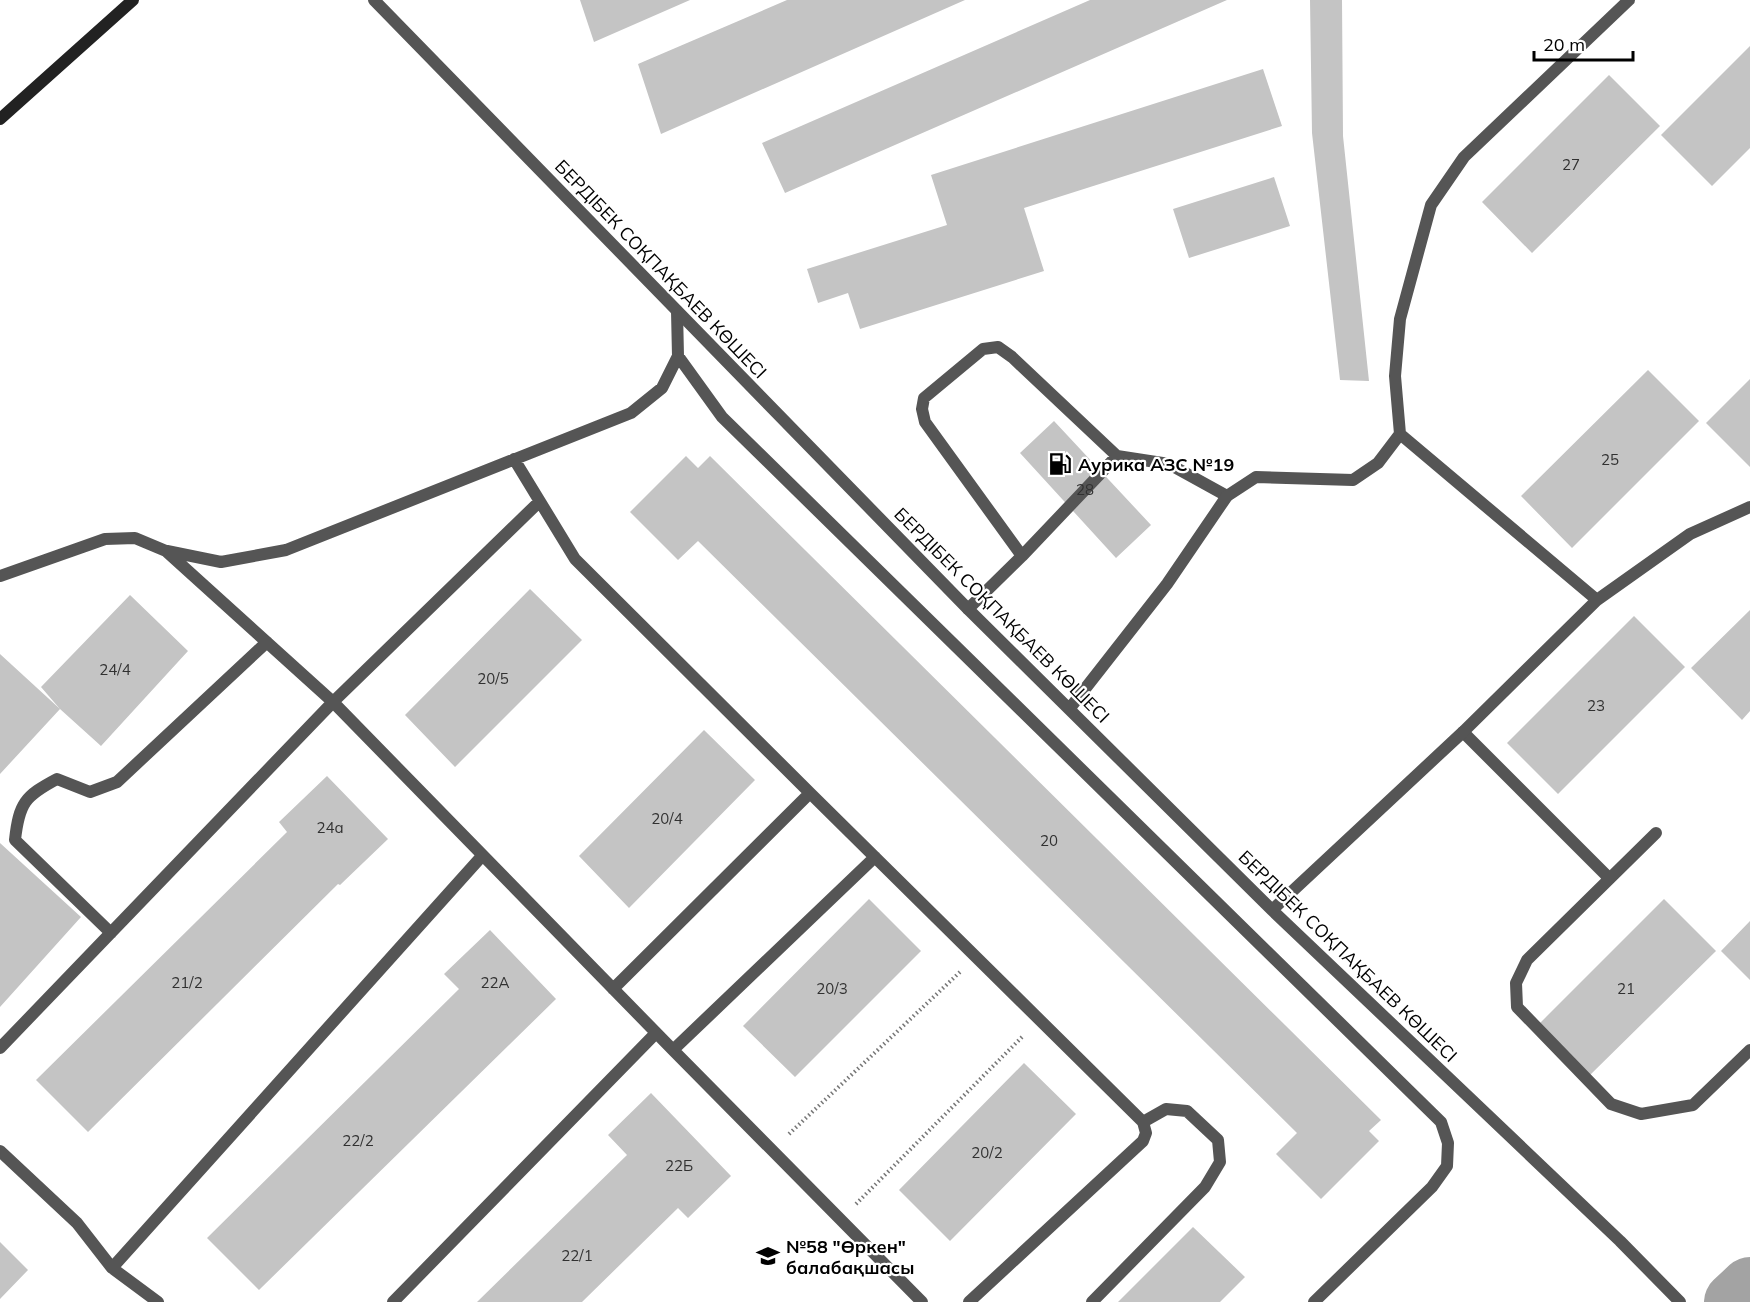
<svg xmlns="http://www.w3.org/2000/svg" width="1750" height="1302" font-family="Mulish,sans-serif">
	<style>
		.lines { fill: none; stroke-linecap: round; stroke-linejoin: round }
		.river { stroke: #a3a3a3; stroke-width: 60 }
		.building { fill: #c4c4c4 }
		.path { stroke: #777; stroke-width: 4; stroke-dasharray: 1.5 3; stroke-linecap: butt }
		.service { stroke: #555; stroke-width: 12 }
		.minor { stroke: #555; stroke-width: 12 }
		.secondary { stroke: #222; stroke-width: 12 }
		.labels { text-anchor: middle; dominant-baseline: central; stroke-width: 4.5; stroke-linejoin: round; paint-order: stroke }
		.number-label { font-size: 15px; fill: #313131 }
		.street-label { font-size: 18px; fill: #000; stroke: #fff }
		.poi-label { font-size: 18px; font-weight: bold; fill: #000; stroke: #fff; text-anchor: start }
	</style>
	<rect width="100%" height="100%" fill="#fff"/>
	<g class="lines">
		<!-- river -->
		<path class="river" d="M1734,1302L1750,1287"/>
	</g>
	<!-- building -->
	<path class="building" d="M580,0H690L594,42Z
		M787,0H965L661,134L638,64Z
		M1090,0H1227L785,193L762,143Z
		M1310,0H1342L1343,136L1369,381L1340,380L1312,133Z
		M1750,46V148L1712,186L1661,135Z
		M1263,69L1282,126L1024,208L1044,271L860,329L848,293L818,303L807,269L947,225L931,175Z
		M1609,75L1660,126L1532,253L1482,202Z
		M1274,177L1290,226L1189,258L1173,209Z
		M1648,370L1699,421L1572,548L1521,496Z
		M1750,379V467L1706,423Z
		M1054,421L1151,525L1116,558L1020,453Z
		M686,456L698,468L710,456L1381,1120L1369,1131L1379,1141L1321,1199L1276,1154L1297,1133L698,541L678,560L630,512Z
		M530,589L582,640L455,767L405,715Z
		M130,595L188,651L101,746L60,709L0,774V654L60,709L41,687Z
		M1750,610V711L1742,720L1691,668Z
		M1634,616L1685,667L1558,794L1507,743Z
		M704,730L755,780L629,908L579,856Z
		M327,776L388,839L340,885L338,884L88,1132L36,1080L287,832L279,822Z
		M0,843L81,917L0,1007Z
		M869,899L921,951L795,1077L743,1026Z
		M1664,899L1716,951L1588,1077L1537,1026Z
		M1750,921V980L1721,951Z
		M490,930L556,999L259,1290L207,1238L459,989L444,974Z
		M1024,1063L1076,1114L950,1241L899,1190Z
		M651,1093L731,1176L688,1218L678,1208L582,1302H477L627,1155L608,1135Z
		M1193,1227L1245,1277L1220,1302H1118Z
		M0,1242L28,1270L0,1299Z"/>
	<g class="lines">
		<!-- path -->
		<path class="path" d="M789,1134L960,972
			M856,1204L1024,1035"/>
		<!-- service -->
		<path class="service" d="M678,356L722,417L1441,1122L1448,1143L1447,1166L1432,1187L1314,1302
			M514,459L575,559L810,793L613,989
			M167,551L221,562L286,550L631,413L662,388L678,356L677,311
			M1022,556L925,422L922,409L924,398L983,349L998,347L1012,357L1117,456
			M0,576L105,539L135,538L166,551L333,702L673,1050L922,1302
			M968,609L1022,556L1117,456L1169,464L1227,496
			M1463,732L1609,878
			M810,793L1143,1122L1146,1133L1143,1141L969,1302
			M1656,833L1527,960L1516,983L1517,1007L1611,1104L1641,1114L1693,1105L1750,1050
			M111,933L15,840C19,803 25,796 57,779L90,792L117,782L267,642
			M0,1048L333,702L539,502
			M673,1050L875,857
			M0,1151L77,1223L112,1268
			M158,1302L112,1268L482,856
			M393,1302L656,1033
			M1092,1302L1205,1187L1220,1162L1218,1140L1187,1111L1166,1109L1143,1122"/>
		<!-- minor -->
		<path class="minor" d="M374,0L968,609L1272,910L1620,1241L1680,1302
			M1597,600L1400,434L1395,376L1400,319L1431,205L1464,157L1629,0
			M1070,708L1167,584L1227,496L1256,477L1353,480L1378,463L1400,434
			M1272,910L1463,732L1597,600L1690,534L1750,507"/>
		<!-- secondary -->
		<path class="secondary" d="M0,119L133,0"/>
	</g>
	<!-- icons -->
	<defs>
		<g id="fuel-bare" transform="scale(1.8)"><path d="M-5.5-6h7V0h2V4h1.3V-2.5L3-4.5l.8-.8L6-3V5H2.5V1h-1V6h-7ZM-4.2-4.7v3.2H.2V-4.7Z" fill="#000" stroke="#fff" stroke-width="2.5" paint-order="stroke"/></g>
		<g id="school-bare" transform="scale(1.8)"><path d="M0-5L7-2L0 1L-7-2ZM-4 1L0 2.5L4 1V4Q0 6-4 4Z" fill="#000" stroke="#fff" stroke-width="2.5" paint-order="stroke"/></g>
	</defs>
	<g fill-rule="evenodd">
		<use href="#fuel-bare" x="1060" y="464"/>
		<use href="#school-bare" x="768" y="1256"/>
	</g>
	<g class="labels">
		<!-- number labels -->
		<g class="number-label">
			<text x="1571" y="164">27</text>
			<text x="1610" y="459">25</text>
			<text x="1085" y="489">28</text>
			<text x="115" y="669">24/4</text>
			<text x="493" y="678">20/5</text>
			<text x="1596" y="705">23</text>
			<text x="667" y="818">20/4</text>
			<text x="330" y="827">24а</text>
			<text x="1049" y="840">20</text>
			<text x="187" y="982">21/2</text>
			<text x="495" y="982">22А</text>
			<text x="832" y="988">20/3</text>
			<text x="1626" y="988">21</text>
			<text x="358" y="1140">22/2</text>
			<text x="987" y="1152">20/2</text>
			<text x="679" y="1165">22Б</text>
			<text x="577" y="1255">22/1</text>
		</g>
		<!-- street labels -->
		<g class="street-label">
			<text transform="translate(661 269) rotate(46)">БЕРДІБЕК СОҚПАҚБАЕВ КӨШЕСІ</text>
			<text transform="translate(1002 615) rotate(45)">БЕРДІБЕК СОҚПАҚБАЕВ КӨШЕСІ</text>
			<text transform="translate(1348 956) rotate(44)">БЕРДІБЕК СОҚПАҚБАЕВ КӨШЕСІ</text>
		</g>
		<!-- poi labels -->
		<g class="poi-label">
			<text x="1078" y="464">Аурика АЗС №19</text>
			<text x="786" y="1246">№58 "Өркен"<tspan x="786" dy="21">балабақшасы</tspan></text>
		</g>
	</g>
	<!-- scale -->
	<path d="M1534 51v9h99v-9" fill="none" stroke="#000000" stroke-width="3"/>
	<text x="1543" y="51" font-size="18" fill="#000000" stroke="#ffffff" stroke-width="4.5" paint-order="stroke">20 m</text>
</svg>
